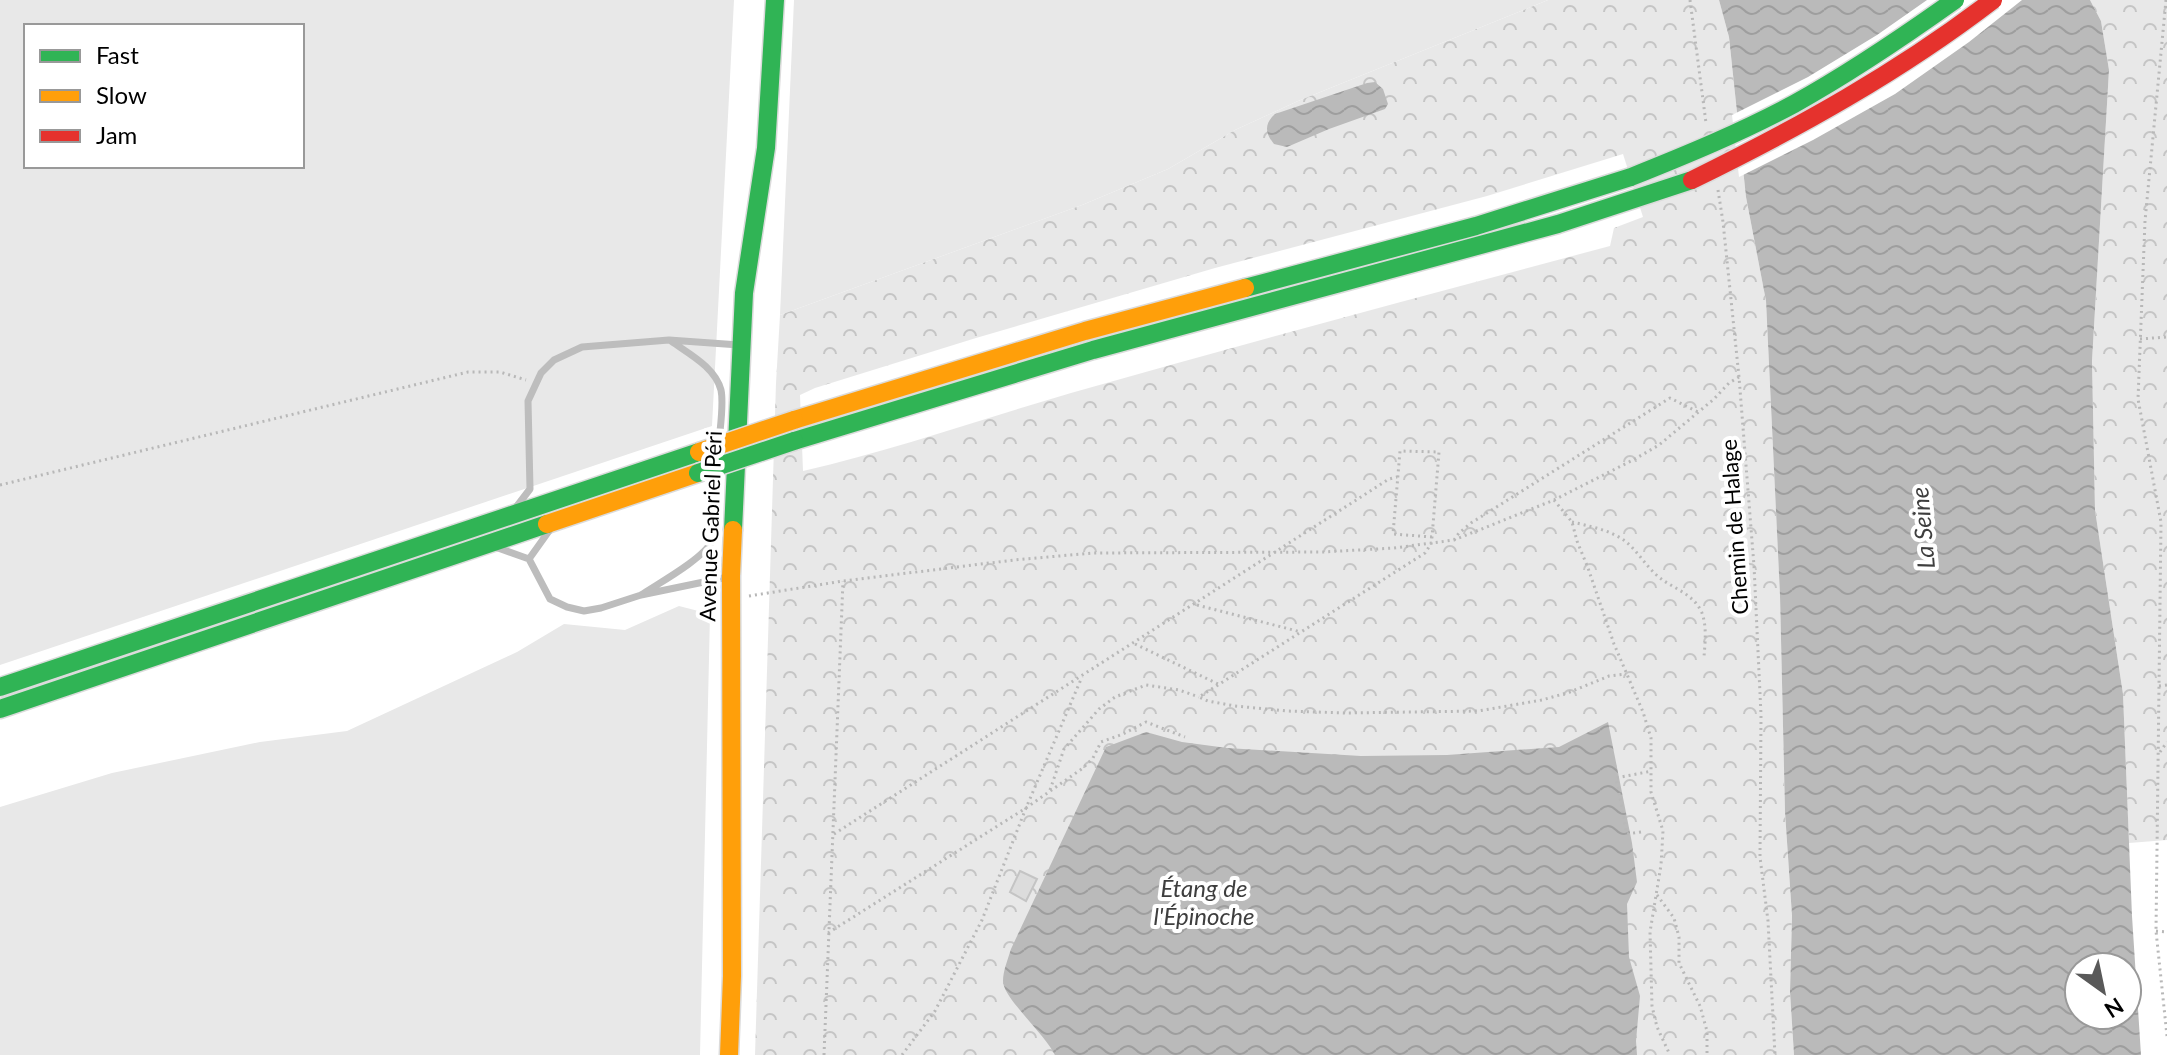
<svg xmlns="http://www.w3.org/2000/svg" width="2167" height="1055" font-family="Lato,sans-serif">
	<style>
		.green { fill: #e8e8e8; fill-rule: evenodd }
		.forest { fill: url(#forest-crowns); fill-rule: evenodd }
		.water { fill: url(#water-waves); fill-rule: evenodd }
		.pier { fill: #fff }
		.building { fill: #dcdcdc; stroke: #c4c4c4; stroke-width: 2 }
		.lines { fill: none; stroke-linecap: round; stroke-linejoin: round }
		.fast-casing { stroke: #dbdbdb; stroke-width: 21 }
		.slow-casing { stroke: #dbdbdb; stroke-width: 21 }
		.path { stroke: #b8b8b8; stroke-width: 3; stroke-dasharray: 2 4; stroke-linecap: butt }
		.lane { stroke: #bdbdbd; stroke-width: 7 }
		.fast { stroke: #30b455; stroke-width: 18 }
		.slow { stroke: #ff9f0a; stroke-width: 18 }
		.fast-bridge-casing { stroke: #dbdbdb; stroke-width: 21; stroke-linecap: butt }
		.slow-bridge-casing { stroke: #dbdbdb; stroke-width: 21; stroke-linecap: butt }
		.jam-bridge-casing { stroke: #dbdbdb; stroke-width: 21; stroke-linecap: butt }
		.fast-bridge { stroke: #30b455; stroke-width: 18 }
		.slow-bridge { stroke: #ff9f0a; stroke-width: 18 }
		.jam-bridge { stroke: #e5322d; stroke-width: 18 }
		.labels { text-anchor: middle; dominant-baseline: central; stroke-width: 8; stroke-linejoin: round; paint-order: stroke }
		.street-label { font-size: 22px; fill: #000; stroke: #fff }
		.water-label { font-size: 24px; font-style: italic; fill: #3e3e3e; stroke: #fff }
	</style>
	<defs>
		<pattern id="forest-crowns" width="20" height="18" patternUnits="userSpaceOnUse" patternTransform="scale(2)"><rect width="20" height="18" fill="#e8e8e8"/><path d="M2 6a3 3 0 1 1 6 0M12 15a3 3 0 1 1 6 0" fill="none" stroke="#c5c5c5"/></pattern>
		<pattern id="water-waves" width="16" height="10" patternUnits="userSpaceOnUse" patternTransform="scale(2)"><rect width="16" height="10" fill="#bababa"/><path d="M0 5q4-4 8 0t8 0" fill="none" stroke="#9e9e9e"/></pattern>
	</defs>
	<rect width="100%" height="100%" fill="#fff"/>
	<!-- green -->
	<path class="green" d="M0,0H734L712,426L0,665ZM26,26H302V166H26Z
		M794,0H1548L1298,101L1235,130L1168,169L1082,205L780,315Z
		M679,606L710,614L700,1055H0V807L112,773L260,742L347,731L517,652L564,624L625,630Z"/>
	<!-- forest -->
	<path class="forest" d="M1548,0H1719L1729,37L1746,197L1766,301L1780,596L1785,812L1792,916L1790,992L1794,1055H755L776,383L780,315L1082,205L1168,169L1235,130L1298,101ZM1623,154L1643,217L1614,228L1610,246C1430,294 1250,342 1071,393C982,419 894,450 803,471L800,395L815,388L976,338L1215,268L1487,196Z
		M2090,0H2167V840L2129,843L2123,694L2095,510L2092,361L2109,70L2101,21Z"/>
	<!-- water -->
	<path class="water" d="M1719,0H2090L2101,21L2109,70L2092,361L2095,510L2123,694L2132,916L2141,1055H1794L1790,992L1792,916L1785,812L1780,596L1766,301L1746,197L1729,37ZM2079,967H2127V1015H2079Z
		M1375,82L1383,89L1388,104L1385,109L1329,129L1287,147L1274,144C1265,133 1264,124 1275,114L1367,83Z
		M1608,722L1632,843L1637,882L1627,904L1629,957L1640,996L1636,1041L1637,1055H1055C1045,1034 1003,998 1003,981C1003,971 1008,959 1011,949L1106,747L1146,732L1182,742L1227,748L1361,756L1447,755L1559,747Z"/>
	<!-- pier -->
	<path class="pier" d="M1927,0H2022L1969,42L1895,94L1813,140L1739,177L1732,115L1808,77L1877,35Z"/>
	<!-- building -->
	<path class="building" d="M1020,871L1037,879L1026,901L1010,892Z"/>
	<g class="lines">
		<!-- fast casing -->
		<g class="fast-casing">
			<path id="fast" d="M1245,288L1476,226L1631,177
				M794,441L1093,350L1558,224L1692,180
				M733,530L744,293L766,148L775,0
				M0,687L699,452
				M0,709L547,524"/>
		</g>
		<!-- slow casing -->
		<g class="slow-casing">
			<path id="slow" d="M794,420L1085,331L1245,288
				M547,524L698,473
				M729,1055L732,976L731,576L733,530"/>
		</g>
		<!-- path -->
		<path class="path" d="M1690,0L1706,123
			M2166,0L2145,221L2138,399L2161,522L2156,931L2167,1036
			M1718,190L1723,222L1739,377L1754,566L1761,715L1760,857L1768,921L1775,1055
			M2140,339L2167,337
			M0,485L468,372H500L526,380
			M1554,500L1572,522L1577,541L1588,568L1614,644L1643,712L1651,738V792L1663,831L1661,865L1650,932L1652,1006L1657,1027L1670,1055
			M1572,522C1589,526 1610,530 1625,541C1638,551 1646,567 1660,578C1674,589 1694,594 1702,613C1707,627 1705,643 1704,657
			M1432,537L1393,534L1400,451L1439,452L1432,537L1431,544L1425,553L1199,697L1208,701L1235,706L1287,711L1345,713L1478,711L1542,700L1570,692L1609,676L1626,674
			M1454,540L1459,533L1471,523L1670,398L1698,412
			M749,596L843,581L1014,560L1093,553L1323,552L1394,548L1454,540L1554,500L1633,460L1659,445L1714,399L1729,383L1739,377
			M1197,605L1301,632
			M1135,644L1218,684
			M2159,686L2167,685
			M2160,752L2167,742
			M1050,790L1064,749L1099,709L1115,697L1146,685L1179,690L1199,697
			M1641,832L1627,834L1616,778L1652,771
			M834,834L1389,479L1397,477
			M1657,895L1674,918L1679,937V963L1700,1006L1707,1031V1055
			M2156,931L2167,932
			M828,933L1026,808L1083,768L1093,758L1101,742L1123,734L1146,722L1185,737
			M824,1055L843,581
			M902,1055L935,1011L982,920L1026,808L1082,677"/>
		<!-- lane -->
		<path class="lane" d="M671,341C689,354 715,367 721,390C724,404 720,428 719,442
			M517,506L530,489L528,401L541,373L554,360L582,347L669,340L739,345
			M498,548L529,559L550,599L567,607L584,611L601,608L641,595L728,577
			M529,559L549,531
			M641,595C659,583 703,559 712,541C721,525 717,489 718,471"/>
		<!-- fast -->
		<use href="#fast" class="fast"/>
		<!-- slow -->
		<use href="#slow" class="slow"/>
		<!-- fast-bridge casing -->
		<g class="fast-bridge-casing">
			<path id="fast-bridge" d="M1631,177C1686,155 1742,132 1794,104C1850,73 1903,37 1955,0
				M698,473L794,441"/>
		</g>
		<!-- slow-bridge casing -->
		<g class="slow-bridge-casing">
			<path id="slow-bridge" d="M699,452L794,420"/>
		</g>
		<!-- jam-bridge casing -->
		<g class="jam-bridge-casing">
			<path id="jam-bridge" d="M1692,180C1798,128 1899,72 1993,0"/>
		</g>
		<!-- fast-bridge -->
		<use href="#fast-bridge" class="fast-bridge"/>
		<!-- slow-bridge -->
		<use href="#slow-bridge" class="slow-bridge"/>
		<!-- jam-bridge -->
		<use href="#jam-bridge" class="jam-bridge"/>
	</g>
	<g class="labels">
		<!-- street labels -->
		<g class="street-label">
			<text transform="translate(710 526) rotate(-88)">Avenue Gabriel Péri</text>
			<text transform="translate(1734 527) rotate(-94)">Chemin de Halage</text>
		</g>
		<!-- water labels -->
		<g class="water-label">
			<text transform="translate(1922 528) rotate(-95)">La Seine</text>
			<text x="1204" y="887">Étang de<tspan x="1204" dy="28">l'Épinoche</tspan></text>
		</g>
	</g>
	<!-- legend -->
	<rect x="24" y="24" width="280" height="144" fill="#ffffff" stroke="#999999" stroke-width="2"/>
	<rect x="40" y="50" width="40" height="12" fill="#30b455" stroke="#999999" stroke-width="2"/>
	<text x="96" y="64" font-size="24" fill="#000000">Fast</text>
	<rect x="40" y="90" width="40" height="12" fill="#ff9f0a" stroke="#999999" stroke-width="2"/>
	<text x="96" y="104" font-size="24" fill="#000000">Slow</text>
	<rect x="40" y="130" width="40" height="12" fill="#e5322d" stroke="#999999" stroke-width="2"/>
	<text x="96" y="144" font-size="24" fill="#000000">Jam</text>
	<!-- north arrow -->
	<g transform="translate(2103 991) rotate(147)"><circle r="38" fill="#ffffff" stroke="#999999" stroke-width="2"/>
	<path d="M0-6L14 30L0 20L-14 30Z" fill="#595959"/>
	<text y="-12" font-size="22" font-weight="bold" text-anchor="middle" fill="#000000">N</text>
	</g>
</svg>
